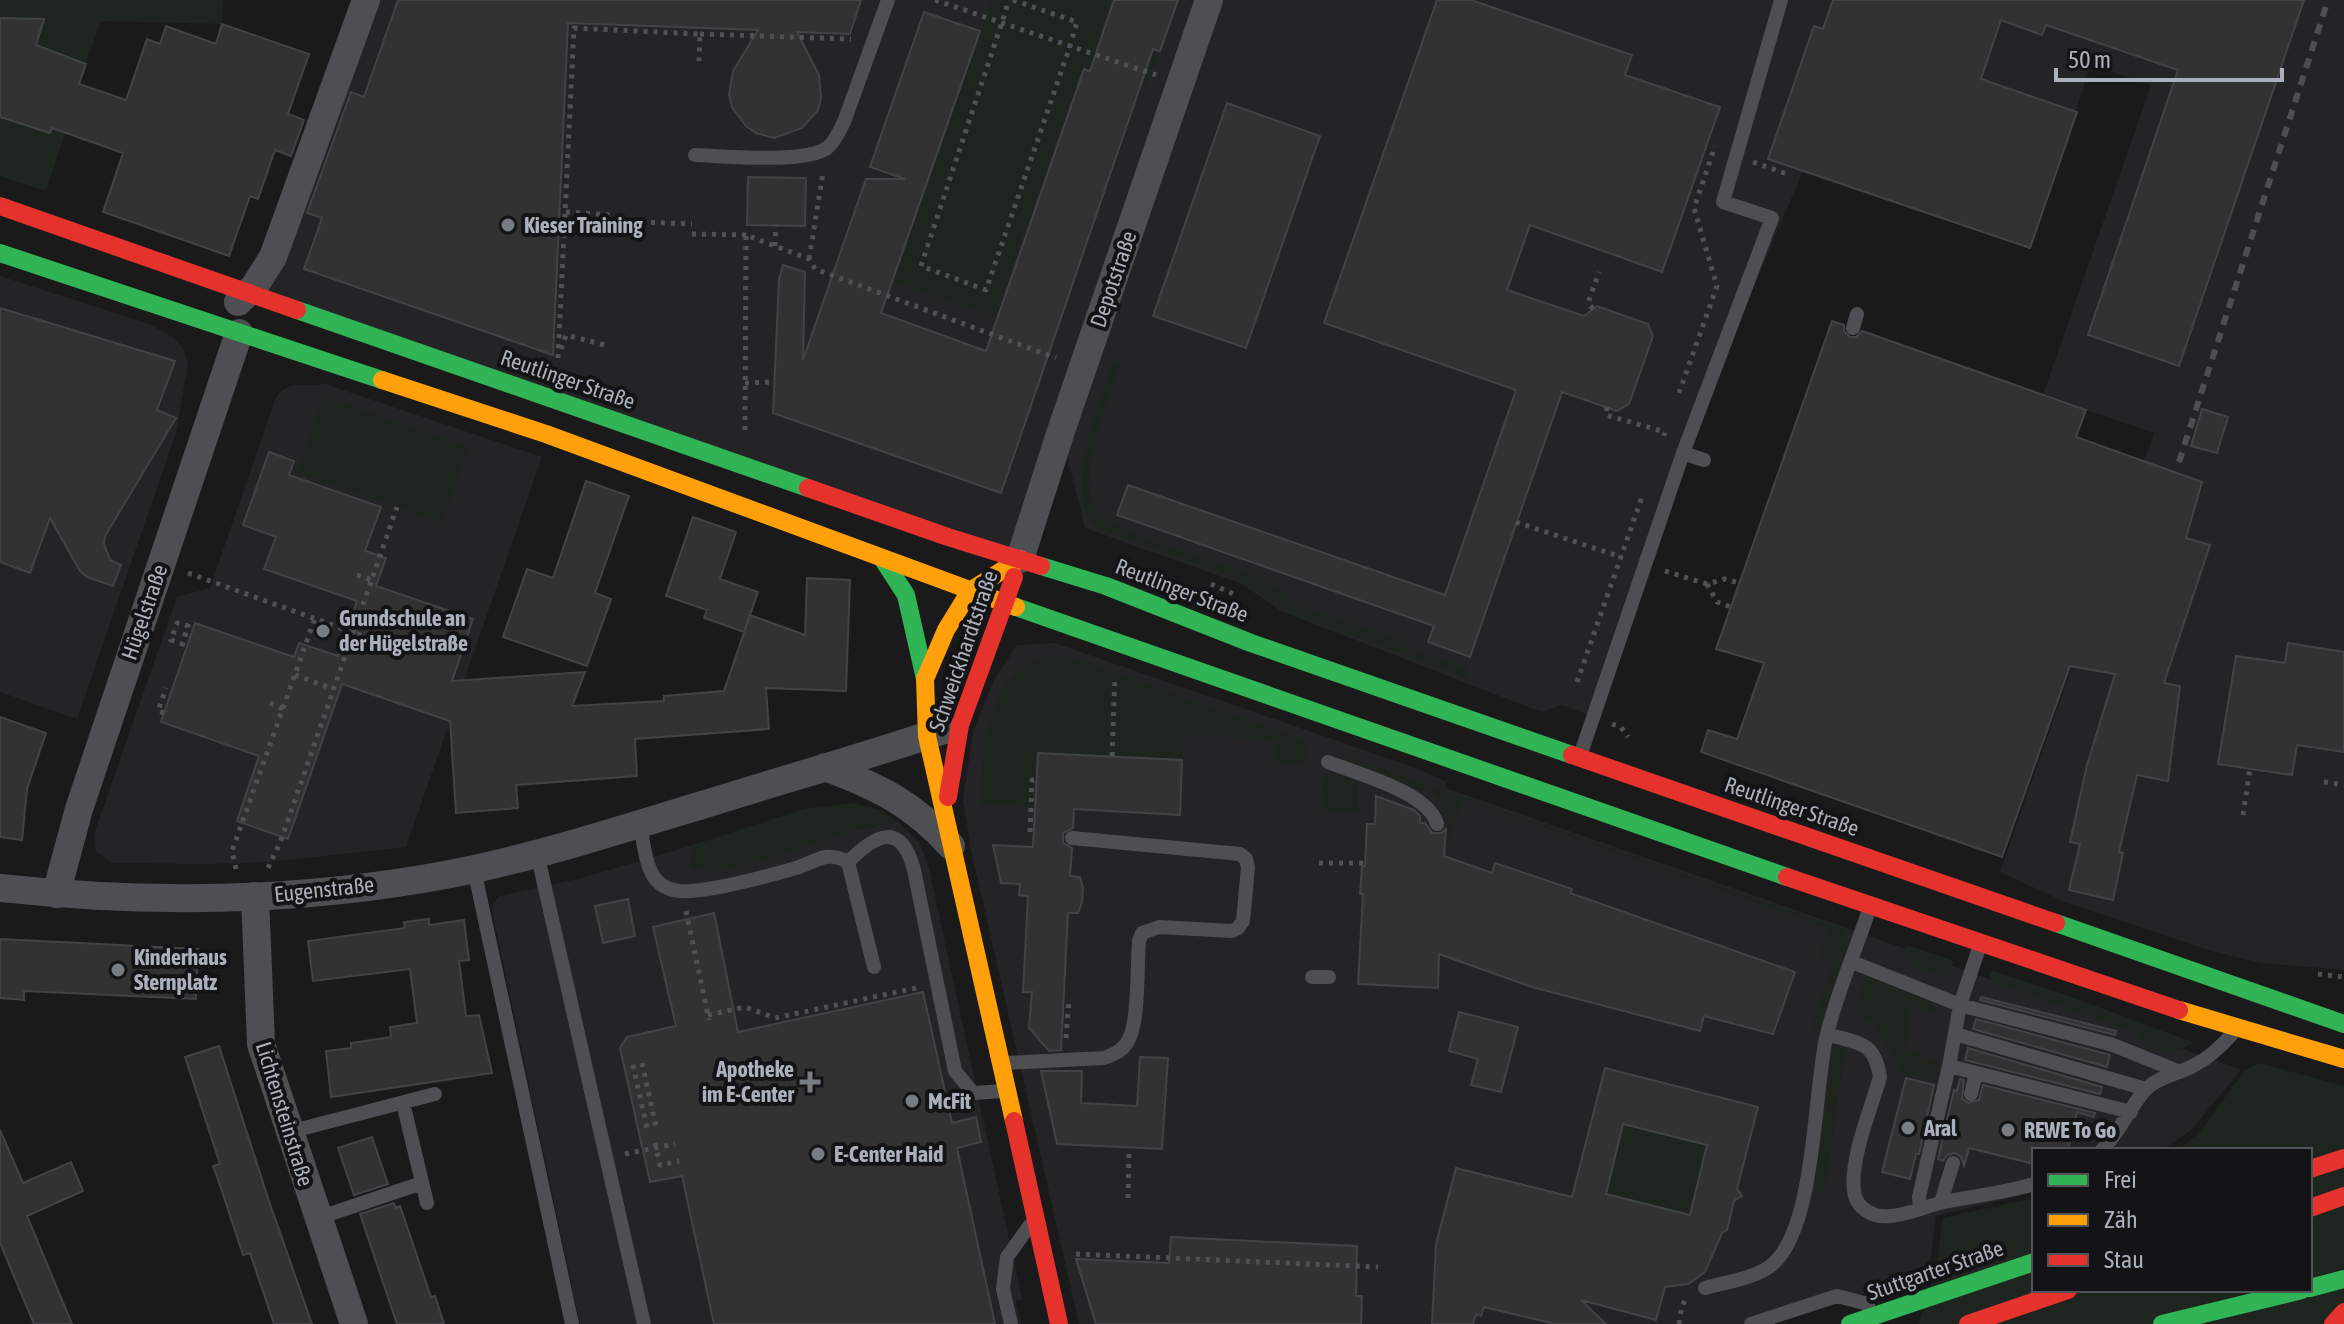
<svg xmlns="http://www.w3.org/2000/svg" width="2344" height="1324" font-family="'Asap Condensed',sans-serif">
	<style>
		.built { fill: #242426 }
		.green { fill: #1d251e }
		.building { fill: #323232; stroke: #424346; stroke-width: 2; fill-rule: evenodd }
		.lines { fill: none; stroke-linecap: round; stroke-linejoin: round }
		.path { stroke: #505155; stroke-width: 5; stroke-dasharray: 4 6; stroke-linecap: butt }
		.lane { stroke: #4e4f53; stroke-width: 14 }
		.street { stroke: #4e4f53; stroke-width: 28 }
		.fast { stroke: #30b455; stroke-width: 18 }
		.slow { stroke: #ff9f0a; stroke-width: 18 }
		.jam { stroke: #e5322d; stroke-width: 18 }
		.rail { stroke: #4e4f52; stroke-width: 6; stroke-dasharray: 10 8; stroke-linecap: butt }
		.poi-dot { fill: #787c83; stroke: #141416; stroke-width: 3 }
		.labels { text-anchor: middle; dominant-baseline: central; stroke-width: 8; stroke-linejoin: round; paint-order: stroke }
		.poi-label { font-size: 22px; font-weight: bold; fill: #aab1bc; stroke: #141416; text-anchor: start }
		.street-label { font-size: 22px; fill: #aab1bc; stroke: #141416 }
	</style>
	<rect width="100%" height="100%" fill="#1a1a1a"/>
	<!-- built -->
	<path class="built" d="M366,0H2344V970L2261,963L2211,951L2065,902L2000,872L2154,433L2043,395L2151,85L2091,65L2030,248L1803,171L1683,453L1594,717L1562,705L1541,712L1281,611L1242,584L1085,528L1061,432L1020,559L254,287Z
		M0,276L149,324L174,338L184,350L188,363L176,433L77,719L0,692Z
		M322,383L542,457L406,847L270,862L209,864L111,863L96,851L94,834L177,597L210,588L276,397L282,390L293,385H319Z
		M1055,643L1416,768L1445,781L1446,788L1847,928L2241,1070L2191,1130L2162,1150H2034V1192L1936,1216L1929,1272L1774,1324H1079L971,850L963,800L973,732L994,680L1017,645Z
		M897,821L919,842L928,864L1022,1299L1016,1301L1021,1324H580L492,911L494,902L500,896L582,878L693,845L691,868L772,858L847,832Z"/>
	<!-- green -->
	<path class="green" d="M0,0H223L222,24L101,21L86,64L59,54L52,128L65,133L46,191L0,176V121L28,41L43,19L0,18Z
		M992,0H1110L1099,35L1158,55L1146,87L1082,66L994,317L895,282Z
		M1113,361L1120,364C1108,401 1082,460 1091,500C1098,531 1223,561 1254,575C1271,582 1284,594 1299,605L1403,640L1417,651L1468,669L1466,677L1303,618C1276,606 1254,588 1228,575L1104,531C1097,527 1090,523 1086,514C1071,473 1101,401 1113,361Z
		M324,396L469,447L442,523L297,472Z
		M1047,657H1065L1080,660L1307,741V760L1300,765L1275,763V740L1185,734L1182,760L1038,753L1035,807L981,805C982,752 985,672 1047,657Z
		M1346,756L1845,930L1851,950L1822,1029L1813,1030L1811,1028L1833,962L1819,956L1828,928L1463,799L1453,825L1450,842L1446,841L1447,824C1440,816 1444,806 1436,795L1344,762Z
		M1323,774H1358V813L1324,812Z
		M854,803L883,811L897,821L847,832L772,858L713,873L691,868L693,845L803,809Z
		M1906,945L1954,961L1949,977C1932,972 1897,969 1906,945Z
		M1993,971L2069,996L2192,1042C2177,1056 2160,1052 2143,1046L2139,1034L1993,982L1989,974Z
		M1866,974L1930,1000L1936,1013L1908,1005L1907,1049L1939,1063L1934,1081L1903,1073L1875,1026L1855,1013Z
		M1837,1047L1845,1049L1825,1189L1823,1193H1817L1814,1184L1834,1049Z
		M2259,1063L2344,1086V1312L2333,1324H1919L1936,1266L1943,1218L2034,1198V1290H2310V1150H2178L2198,1134L2245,1070Z
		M1623,1124L1707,1145L1690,1215L1606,1194Z"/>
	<!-- building -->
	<path class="building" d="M398,0H861L850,34L797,32L819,75L821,98L818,110L802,128L774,138L756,133L746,126L732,107L729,95L733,71L758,30L568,23L553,355L304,269L322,218L307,213L351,92L364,97Z
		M1114,0H1178L1160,51L1153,49L1001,493L773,413L779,279L783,265L805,272L803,360L866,179H905L870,167L924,12L980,31L881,313L986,351L1084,69L1090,71Z
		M1437,0H1471L1632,55L1625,75L1720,107L1662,272L1530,225L1507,290L1584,316L1597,306L1648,324L1653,336L1629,404L1617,411L1562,392L1470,657L1428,642L1434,626L1117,515L1128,485L1445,595L1516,390L1324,323Z
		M1833,0H2304L2179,366L2088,335L2178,70L2046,25L2042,35L2001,20L1981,79L2077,112L2030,248L1768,159L1814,26L1823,29Z
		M0,18L44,19L36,45L86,64L79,84L126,100L147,39L160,44L166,26L216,44L222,24L309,54L288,114L304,120L291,156L275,150L258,199L250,196L229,256L103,212L123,153L52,128L50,133L0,117Z
		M1227,103L1320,136L1246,348L1153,316Z
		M748,177L806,178L805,226L747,225Z
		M0,308L175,361L157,410L176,418L105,536L104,544L110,560L121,565L113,586L87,577L80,571L50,518L30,573L0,562Z
		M1832,321L1844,325V331L1850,337H1856L1862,331L2086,410L2076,437L2202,482L2186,538L2210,545L2164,683L2180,686L2168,781L2137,775L2119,852L2123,853L2113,900L2069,890L2080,844L2070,842L2087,765L2115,674L2070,666L2002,857L1701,752L1708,730L1737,739L1764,663L1716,649Z
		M2202,409L2228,417L2217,453L2191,446Z
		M269,452L294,461L289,475L381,507L365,551L386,558L376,586L473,619L452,681L585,672L572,706L664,701V696L724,691L750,615L805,635L807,578L850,580L846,691L766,688L769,729L635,739L637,776L516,785L518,808L456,813L450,721L342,684L288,839L237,821L259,756L161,722L195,623L294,657L299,643L338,656L357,601L264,569L276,537L243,525Z
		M586,481L629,496L595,593L611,599L587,666L503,637L527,569L553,578Z
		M693,517L736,532L720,579L758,592L744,632L704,618L707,610L666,596Z
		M2288,643L2344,652V752L2297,745L2292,775L2218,764L2236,656L2285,663Z
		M0,717L46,733L27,789L22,840L0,837Z
		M1038,753L1182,760L1180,815L1074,809L1073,828L1063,833V843L1072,848L1070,876L1080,877L1083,888L1082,902L1078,913H1068L1061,1050L1049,1051L1029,1028L1032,992H1023L1028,896L1019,895L1020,884L1001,883L993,845L1033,847Z
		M1376,796L1414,810L1420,816V823H1425L1432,833H1441L1446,829L1444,856L1492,873L1495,863L1572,889L1570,893L1795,972L1773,1034L1704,1016L1700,1031L1532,987L1439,954L1438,988L1358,984L1363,894H1360L1362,866H1365L1367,824H1375Z
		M628,899L635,936L603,943L595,906Z
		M714,913L738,1032L923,992L952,1123L976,1117L981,1142L957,1148L995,1324H714L682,1176L650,1182L620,1048L627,1037L676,1026L653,927Z
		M429,919V925L464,920L469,960L459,961L466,1016L479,1015L492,1073L331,1097L326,1051L351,1048V1043L391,1037L390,1027L417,1023L410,969L313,981L308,941L405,928L404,922Z
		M0,939L198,949L196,999L24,991V1000L0,998Z
		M1981,997L2116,1031L2115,1035L1980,1000Z
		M1459,1012L1518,1027L1501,1092L1471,1085L1478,1059L1449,1051Z
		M1976,1019L2110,1055L2107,1067L1973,1029Z
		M219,1046L268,1198L312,1324H274L250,1253L243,1255L220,1185L213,1166L220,1164L185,1057Z
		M1968,1048L2102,1087L2100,1094L1965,1060Z
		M1140,1057L1168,1058L1162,1149L1057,1144L1041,1071H1082L1081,1103L1137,1106Z
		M1605,1068L1758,1107L1737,1189L1742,1196L1734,1201L1727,1230L1722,1233L1705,1272L1688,1284L1665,1287L1656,1320L1581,1300L1606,1324H1555L1484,1307L1481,1316L1476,1314L1473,1324H1432L1436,1244L1456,1168L1572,1197ZM1623,1124L1707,1145L1690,1215L1606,1194Z
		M1906,1078L1934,1085L1919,1154H1916L1910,1179L1882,1172Z
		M1960,1079L1964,1080L1962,1098L1968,1103L1979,1100L1983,1085L2095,1113L2094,1117L2077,1112L2068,1150H2034V1164L1969,1148L1964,1166L1961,1157L1955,1153L1947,1155L1943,1161L1938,1159L1954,1090L1957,1091Z
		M0,1130L23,1183L71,1162L83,1191L27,1216L72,1324H34L0,1243Z
		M372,1137L388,1184L354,1195L338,1148Z
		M394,1203L396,1208L400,1206L431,1297L435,1296L444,1324H397L360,1214Z
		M1171,1237L1357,1246L1356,1296H1362L1361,1324H1096L1076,1259L1169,1263Z"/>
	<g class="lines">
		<!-- path -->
		<path class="path" d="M935,0L1070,46L986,290L921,266L1002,22L1009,0
			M1013,0L1077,22L1070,46L1156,75
			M700,34L851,39
			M1753,162L1790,175
			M566,212L611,215
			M611,221L692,224
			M692,234L746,235
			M775,246L776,225
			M809,259L823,173
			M1593,309L1588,303L1599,272
			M561,349L566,335L605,345
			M558,358L574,28L700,34L699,61
			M745,383L775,382
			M1679,393L1717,286L1694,208L1715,146
			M1607,407L1606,415L1665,432L1664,436
			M745,430L746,235L809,259L815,269L1056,358
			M1516,522L1621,557
			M1665,571L1707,584L1725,579L1739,583
			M188,573L366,637
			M357,575L372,580
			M1211,584L1238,596
			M1707,584L1717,602L1731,607
			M182,646L188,626L177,623L171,640L182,644L186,632L191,634
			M295,675L333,689
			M1577,682L1643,494
			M270,703L283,709
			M164,713L158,711L166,688
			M1612,724L1621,727L1628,737
			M1112,756L1115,677
			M2324,782L2344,785
			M2243,815L2250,769
			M1030,832L1032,780H1036
			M1319,863H1365
			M268,868L280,843L397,507
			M236,869L232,851L315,618
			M686,911L709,1020
			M2318,974L2344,977
			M708,1015L745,1007L775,1018L916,988
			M1066,1038L1069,999
			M642,1063L657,1131
			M633,1065L648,1133
			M655,1143L660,1165L679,1161
			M625,1154L675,1144
			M1128,1198L1129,1151
			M1076,1254L1378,1267
			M1679,1324L1682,1306L1687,1297"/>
		<!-- lane -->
		<path class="lane" d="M695,155C724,156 805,164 827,148C835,142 839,131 844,122L888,0
			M1853,328L1857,314
			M1683,453L1704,460
			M1581,753L1683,453L1772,218L1723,202L1781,0
			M1328,762C1358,774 1428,792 1437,824
			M640,823C643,839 645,864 654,877C660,886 670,890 680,891C708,893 768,876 796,868C818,861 826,850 848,862L874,967
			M537,853L644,1324
			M848,862C876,834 901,821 914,870L955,1071L973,1093L1004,1091
			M474,869L572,1324
			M1852,962L1960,1005L2113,1045L2180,1072
			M1312,977H1329
			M1827,1034C1859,1044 1874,1040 1880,1077C1871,1109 1850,1158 1854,1191C1856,1209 1874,1218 1890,1216C1908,1215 1926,1206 1944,1202C1974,1196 2004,1193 2034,1184
			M1955,1034L2146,1089
			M1004,1063L1104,1058C1115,1054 1124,1050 1129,1039C1139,1019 1137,965 1139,941L1142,933L1159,927L1232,931L1238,928L1243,921L1248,867L1246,859L1240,854L1072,838
			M1949,1066L2131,1112
			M1971,1094L1976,1073
			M403,1103L427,1203
			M289,1132L435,1094
			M2102,1150C2121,1131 2131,1104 2147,1088C2160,1076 2178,1074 2193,1066C2209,1058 2220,1048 2232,1034
			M1941,1202L1953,1163
			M1920,1208L1919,1197L1949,1066L1960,1005L1979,948
			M318,1218L422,1183
			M1705,1288C1726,1282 1758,1278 1774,1263C1815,1225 1814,1094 1826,1038C1836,995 1855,952 1869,910
			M1011,1324L1003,1289L1007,1257L1030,1225
			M1751,1324L1837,1296L1868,1304"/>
		<!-- street -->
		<path class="street" d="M238,302L254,287L273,257L366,0
			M1020,559L1061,431L1209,0
			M825,767C877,786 914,804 951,846
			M0,888C158,905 319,902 475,869C551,852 627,828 702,805C782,780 864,757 944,730
			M56,894L79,809L239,333
			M255,896L261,1044L354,1324"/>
		<!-- fast -->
		<path class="fast" d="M0,253L382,380
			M297,310L808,488
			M882,558L906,595L925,679
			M1041,566L1106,586L1251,643L1572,755
			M1016,607L1787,877
			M2056,923L2344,1024
			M2310,1288L2344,1279
			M1850,1324L2034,1262
			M2162,1324L2302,1290"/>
		<!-- slow -->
		<path class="slow" d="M382,380L546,434L1016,607
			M2179,1010L2344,1059
			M1014,1121L927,736L925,679L946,630L970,591L1020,559"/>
		<!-- jam -->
		<path class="jam" d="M0,206L297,310
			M808,488L948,537L1041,566
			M1572,755L2056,923
			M948,797L960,725L1014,577
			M1787,877L2179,1010
			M1014,1121L1059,1324
			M2310,1169L2344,1158
			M2310,1208L2344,1196
			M1968,1324L2068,1290
			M2333,1324L2344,1312"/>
		<!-- rail -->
		<path class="rail" d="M2179,462L2328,0"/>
	</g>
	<!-- markers -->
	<g class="poi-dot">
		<circle cx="508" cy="225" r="8"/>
		<circle cx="323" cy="631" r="8"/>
		<circle cx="118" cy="970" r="8"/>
		<path d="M806 1070h8v8h8v8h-8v8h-8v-8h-8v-8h8z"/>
		<circle cx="912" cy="1101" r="8"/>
		<circle cx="1908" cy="1128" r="8"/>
		<circle cx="2008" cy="1130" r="8"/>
		<circle cx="818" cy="1154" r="8"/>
	</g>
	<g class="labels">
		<!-- poi labels -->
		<g class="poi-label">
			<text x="524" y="225">Kieser Training</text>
			<text x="339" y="618">Grundschule an<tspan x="339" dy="25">der Hügelstraße</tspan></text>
			<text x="134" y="957">Kinderhaus<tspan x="134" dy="25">Sternplatz</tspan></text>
			<text x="794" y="1069" text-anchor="end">Apotheke<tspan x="794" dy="25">im E-Center</tspan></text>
			<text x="928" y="1101">McFit</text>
			<text x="1924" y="1128">Aral</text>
			<text x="2024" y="1130">REWE To Go</text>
			<text x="834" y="1154">E-Center Haid</text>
		</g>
		<!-- street labels -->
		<g class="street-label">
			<text transform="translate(1113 279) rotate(-71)">Depotstraße</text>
			<text transform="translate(568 379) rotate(19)">Reutlinger Straße</text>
			<text transform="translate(1182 590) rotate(21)">Reutlinger Straße</text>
			<text transform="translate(144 612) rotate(-71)">Hügelstraße</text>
			<text transform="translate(963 651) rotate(-71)">Schweickhardtstraße</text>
			<text transform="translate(1792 806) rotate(19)">Reutlinger Straße</text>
			<text transform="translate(324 889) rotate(-6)">Eugenstraße</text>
			<text transform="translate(285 1114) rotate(73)">Lichtensteinstraße</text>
			<text transform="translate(1935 1270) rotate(-19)">Stuttgarter Straße</text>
		</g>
	</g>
	<!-- legend -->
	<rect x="2032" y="1148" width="280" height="144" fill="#141416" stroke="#505358" stroke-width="2"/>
	<rect x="2048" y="1174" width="40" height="12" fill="#30b455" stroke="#505358" stroke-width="2"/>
	<text x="2104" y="1188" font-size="24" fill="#aab1bc">Frei</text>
	<rect x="2048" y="1214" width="40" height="12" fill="#ff9f0a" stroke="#505358" stroke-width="2"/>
	<text x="2104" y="1228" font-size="24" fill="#aab1bc">Zäh</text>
	<rect x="2048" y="1254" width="40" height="12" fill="#e5322d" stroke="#505358" stroke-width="2"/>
	<text x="2104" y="1268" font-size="24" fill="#aab1bc">Stau</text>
	<!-- scale -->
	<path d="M2056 68v12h226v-12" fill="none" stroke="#aab1bc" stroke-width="4"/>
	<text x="2068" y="68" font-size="24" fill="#aab1bc" stroke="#141416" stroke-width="6" paint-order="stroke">50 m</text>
</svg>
